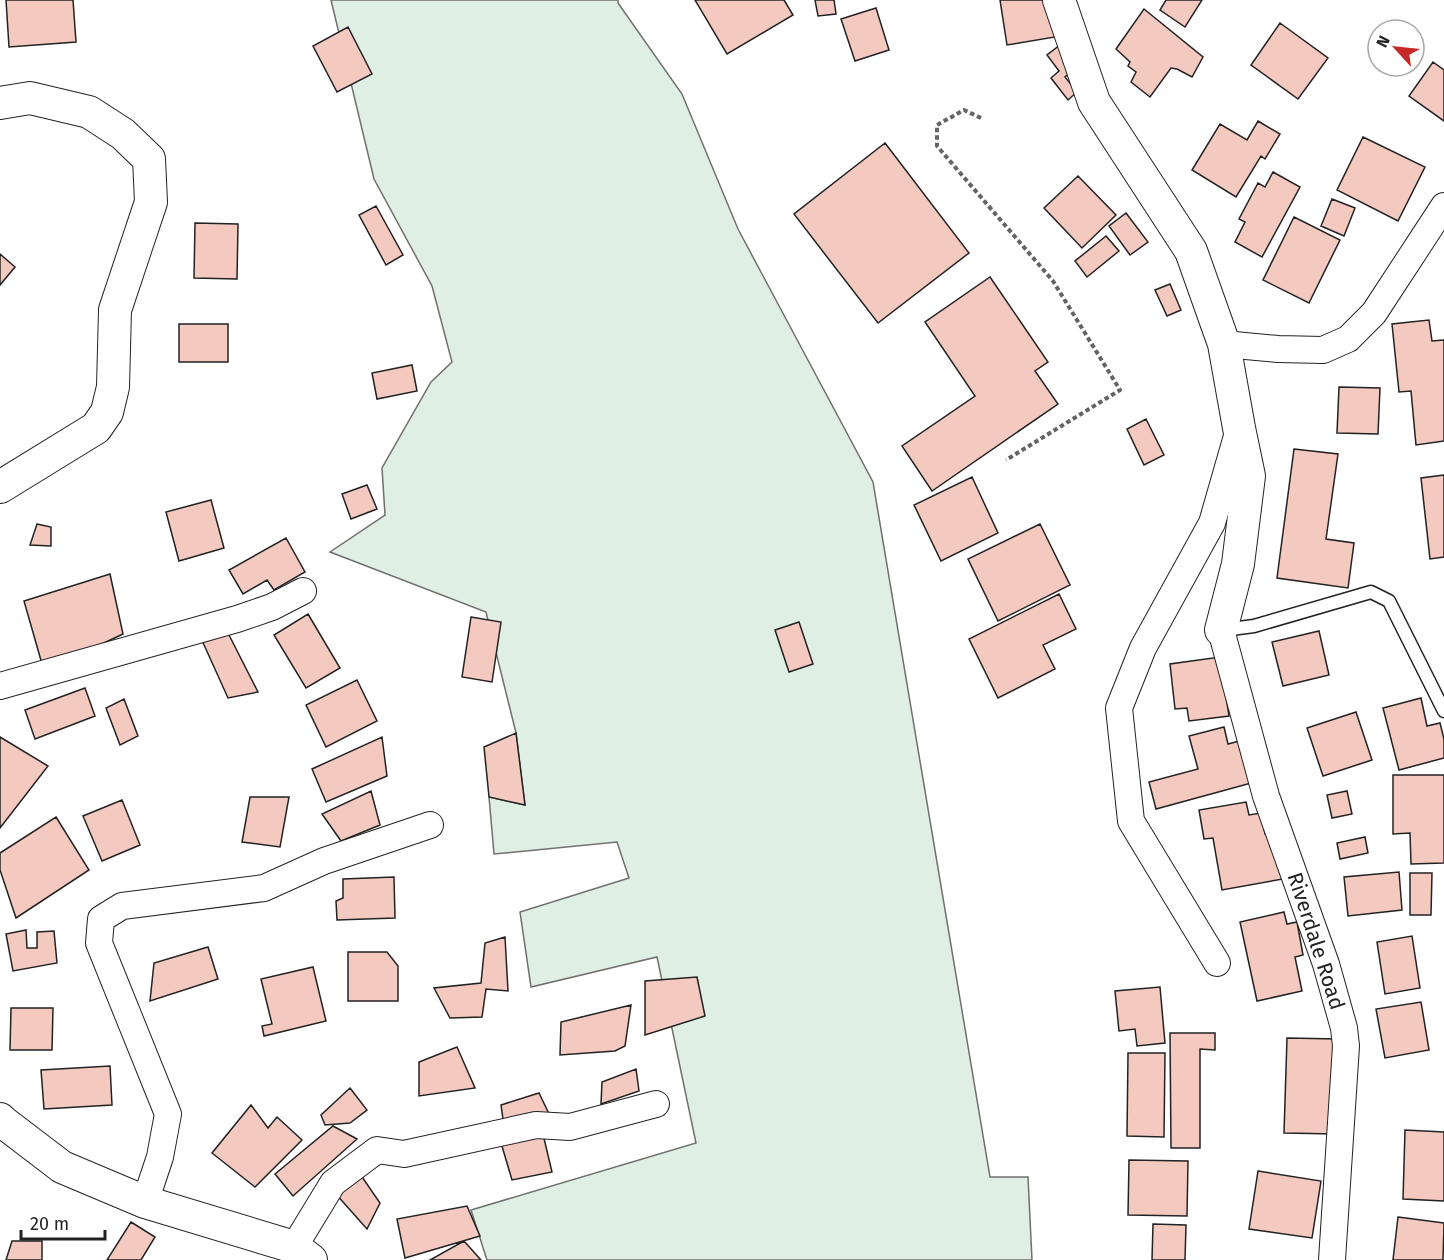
<svg xmlns="http://www.w3.org/2000/svg" width="1444" height="1260" font-family="'Fira Sans',sans-serif">
	<style>
		.green { fill: #e0efe3; stroke: #6f6f6f; stroke-width: 1.5 }
		.building { fill: #f3c9c0; stroke: #222; stroke-width: 1.5 }
		.lines { fill: none; stroke-linecap: round; stroke-linejoin: round }
		.service-casing { stroke: #222; stroke-width: 15 }
		.minor-casing { stroke: #222; stroke-width: 28 }
		.tertiary-casing { stroke: #222; stroke-width: 34 }
		.path { stroke: #646464; stroke-width: 4; stroke-dasharray: 4.5 3; stroke-linecap: butt }
		.service { stroke: #fff; stroke-width: 12 }
		.minor { stroke: #fff; stroke-width: 26 }
		.tertiary { stroke: #fff; stroke-width: 32 }
		.labels { text-anchor: middle; dominant-baseline: central; stroke-width: 4.5; stroke-linejoin: round; paint-order: stroke }
		.street-label { font-size: 21px; fill: #222; stroke: #fff }
	</style>
	<rect width="100%" height="100%" fill="#fff"/>
	<!-- green -->
	<path class="green" d="M331,0H618V3L682,94L738,229L873,482L990,1177H1028L1032,1260H487L471,1210L696,1143L657,957L531,987L520,912L629,878L617,842L494,854L489,797L525,805L516,733L486,612L330,552L385,515L382,468L431,382L452,362L432,286L374,179Z"/>
	<!-- building -->
	<path class="building" d="M6,0H73L76,42L9,47Z
		M695,0H784L793,15L727,54Z
		M815,0H834L836,14L818,16Z
		M1000,0H1050L1055,37L1007,45Z
		M1166,0H1202L1185,27L1160,10Z
		M876,8L889,50L855,61L841,19Z
		M1144,9L1203,57L1192,77L1177,69L1171,68L1150,97L1131,82L1136,72L1128,66L1130,62L1116,49Z
		M1280,23L1328,58L1298,99L1251,65Z
		M348,27L372,74L337,92L313,46Z
		M1060,45L1078,67L1065,77L1077,92L1068,100L1051,78L1059,71L1047,55Z
		M1433,62L1444,70V121L1409,96Z
		M1258,121L1280,134L1265,159L1261,156L1236,197L1192,170L1220,124L1247,140Z
		M1363,137L1425,167L1398,221L1337,190Z
		M885,143L969,253L878,323L794,214Z
		M1273,172L1300,187L1262,257L1235,242L1245,222L1239,219L1258,183L1265,187Z
		M1078,176L1116,215L1082,248L1044,208Z
		M1332,199L1355,208L1344,236L1321,226Z
		M376,206L403,255L386,265L359,215Z
		M1126,213L1148,242L1130,255L1109,226Z
		M1294,217L1340,240L1309,303L1263,280Z
		M195,223L238,224L237,279L194,278Z
		M1106,236L1119,251L1087,277L1075,261Z
		M0,254L15,267L0,285Z
		M990,277L1048,362L1035,371L1058,404L932,491L902,446L975,396L925,322Z
		M1170,284L1181,310L1167,316L1155,290Z
		M1429,320L1432,341L1444,340V441L1416,445L1411,391L1399,392L1392,324Z
		M179,324H228V362H179Z
		M412,365L417,391L377,399L372,373Z
		M1339,387L1380,388L1378,434L1337,433Z
		M1146,419L1164,455L1144,465L1127,429Z
		M1294,449L1338,454L1326,539L1354,543L1348,588L1277,578Z
		M1444,475V557L1430,559L1421,478Z
		M972,477L998,533L941,561L914,505Z
		M367,485L377,509L351,519L342,494Z
		M211,500L224,548L179,561L166,512Z
		M37,524L51,527V546L30,545Z
		M1040,524L1070,585L998,621L968,559Z
		M286,538L305,572L274,590L267,580L243,594L229,570Z
		M110,574L123,634L44,671L24,601Z
		M1059,594L1076,629L1043,645L1055,669L998,698L969,639Z
		M308,614L340,668L306,688L274,635Z
		M471,617L501,622L492,682L462,677Z
		M799,622L813,664L789,672L775,630Z
		M1319,631L1329,675L1283,686L1272,642Z
		M228,633L258,692L228,698L200,636Z
		M1220,657L1229,716L1189,721L1187,708L1175,709L1170,664Z
		M357,680L377,721L326,747L306,705Z
		M85,688L95,716L35,739L25,710Z
		M1421,698L1427,726L1440,723L1444,739V758L1399,770L1383,708Z
		M124,699L138,736L120,745L106,708Z
		M1356,712L1372,760L1323,776L1307,728Z
		M1224,727L1228,744L1243,740L1255,782L1156,809L1149,782L1198,769L1189,736Z
		M516,733L525,805L489,797L484,747Z
		M0,737L48,766L0,828Z
		M382,737L387,776L326,802L312,769Z
		M1393,775H1444V863L1411,864L1410,833L1393,834Z
		M371,791L380,825L341,841L322,814Z
		M1347,791L1352,814L1332,818L1327,795Z
		M250,797H289L280,847L242,842Z
		M122,800L140,845L102,861L83,816Z
		M1246,802L1249,815L1261,813L1265,834L1276,832L1283,879L1222,890L1213,838L1204,839L1199,810Z
		M56,817L89,870L16,918L0,870V853Z
		M1365,837L1368,853L1340,859L1337,843Z
		M1399,872L1402,910L1348,916L1344,877Z
		M1410,873H1432L1431,915H1410Z
		M394,877L395,918L337,920L336,901L343,898V879Z
		M1284,912L1287,924L1297,922L1303,955L1295,957L1302,991L1257,1001L1240,922Z
		M26,930L27,948H37V932L54,931L57,963L13,971L6,934Z
		M1412,936L1420,988L1385,994L1377,942Z
		M505,937L508,991L486,989L482,1017L450,1018L434,988L481,983L485,943Z
		M208,947L218,979L150,1001L154,963Z
		M348,952H387L398,966V1001H348Z
		M313,967L326,1021L264,1036L262,1026L272,1024L261,979Z
		M697,977L705,1016L645,1035V981Z
		M1160,987L1165,1043L1137,1046L1135,1029L1119,1031L1115,991Z
		M1421,1002L1429,1050L1385,1058L1376,1009Z
		M631,1005L625,1046L615,1051L560,1055L561,1022Z
		M11,1008H53L52,1050H10Z
		M1170,1033H1215V1050L1200,1049V1148H1171Z
		M1287,1038L1338,1039L1336,1134L1284,1133Z
		M457,1047L475,1088L419,1096V1062Z
		M1128,1053H1165L1164,1137L1127,1136Z
		M110,1066L112,1105L44,1109L41,1070Z
		M636,1069L639,1091L601,1104L602,1082Z
		M350,1088L367,1110L350,1123L325,1125L321,1115Z
		M539,1093L551,1118L504,1126L501,1105Z
		M251,1105L268,1128L277,1117L302,1140L255,1187L212,1153Z
		M333,1126L357,1139L293,1196L275,1174Z
		M542,1130L552,1172L512,1180L499,1136Z
		M1405,1130L1444,1132V1201L1403,1199Z
		M1129,1160L1188,1161L1187,1216L1128,1215Z
		M358,1171L380,1203L367,1229L335,1193Z
		M1258,1171L1321,1181L1312,1238L1249,1229Z
		M467,1206L480,1236L405,1258L397,1219Z
		M1398,1217L1444,1223L1443,1260H1393Z
		M131,1222L155,1237L141,1260H107Z
		M1153,1224L1186,1225L1185,1260H1152Z
		M12,1241H42V1260H6Z
		M464,1241L481,1260H430Z"/>
	<g class="lines">
		<!-- service casing -->
		<g class="service-casing">
			<path id="service" d="M1223,630L1254,626L1371,592L1389,601L1444,711"/>
		</g>
		<!-- minor casing -->
		<g class="minor-casing">
			<path id="minor" d="M1224,344L1278,349L1323,350L1348,339L1374,313L1444,206
				M1221,630L1266,796L1326,964L1344,1028L1346,1046L1332,1260
				M0,686L237,619L272,607L303,591
				M1217,963L1131,821L1119,708L1143,648L1212,523L1239,429
				M145,1202L160,1157L168,1114L99,943L101,919L122,906L264,888L324,861L430,825
				M294,1247L333,1183L377,1150L404,1154L536,1125L570,1127L656,1104"/>
		</g>
		<!-- tertiary casing -->
		<g class="tertiary-casing">
			<path id="tertiary" d="M1059,0L1094,102L1191,251L1224,344L1239,428L1249,476L1238,564L1221,630
				M0,103L30,98L89,112L123,134L149,159L151,202L115,310L113,387L107,412L96,428L0,487
				M0,1119L3,1122L62,1167L145,1202L294,1247L311,1260"/>
		</g>
		<!-- path -->
		<path class="path" d="M981,118L964,110L937,125V146L1053,281L1120,390L1006,460"/>
		<!-- service -->
		<use href="#service" class="service"/>
		<!-- minor -->
		<use href="#minor" class="minor"/>
		<!-- tertiary -->
		<use href="#tertiary" class="tertiary"/>
	</g>
	<g class="labels">
		<!-- street labels -->
		<g class="street-label">
			<text transform="translate(1316 941) rotate(72)">Riverdale Road</text>
		</g>
	</g>
	<!-- north arrow -->
	<g transform="translate(1396 48) rotate(297)"><circle r="28" fill="#ffffff" stroke="#a7a7a7" stroke-width="1.5"/>
	<path d="M0-4.5L10 22L0 15L-10 22Z" fill="#c62828"/>
	<text y="-9" font-size="16" font-weight="bold" text-anchor="middle" fill="#222222">N</text>
	</g>
	<!-- scale -->
	<path d="M21 1230v9h84v-9" fill="none" stroke="#222222" stroke-width="3"/>
	<text x="30" y="1230" font-size="18" fill="#222222" stroke="#ffffff" stroke-width="4.5" paint-order="stroke">20 m</text>
</svg>
